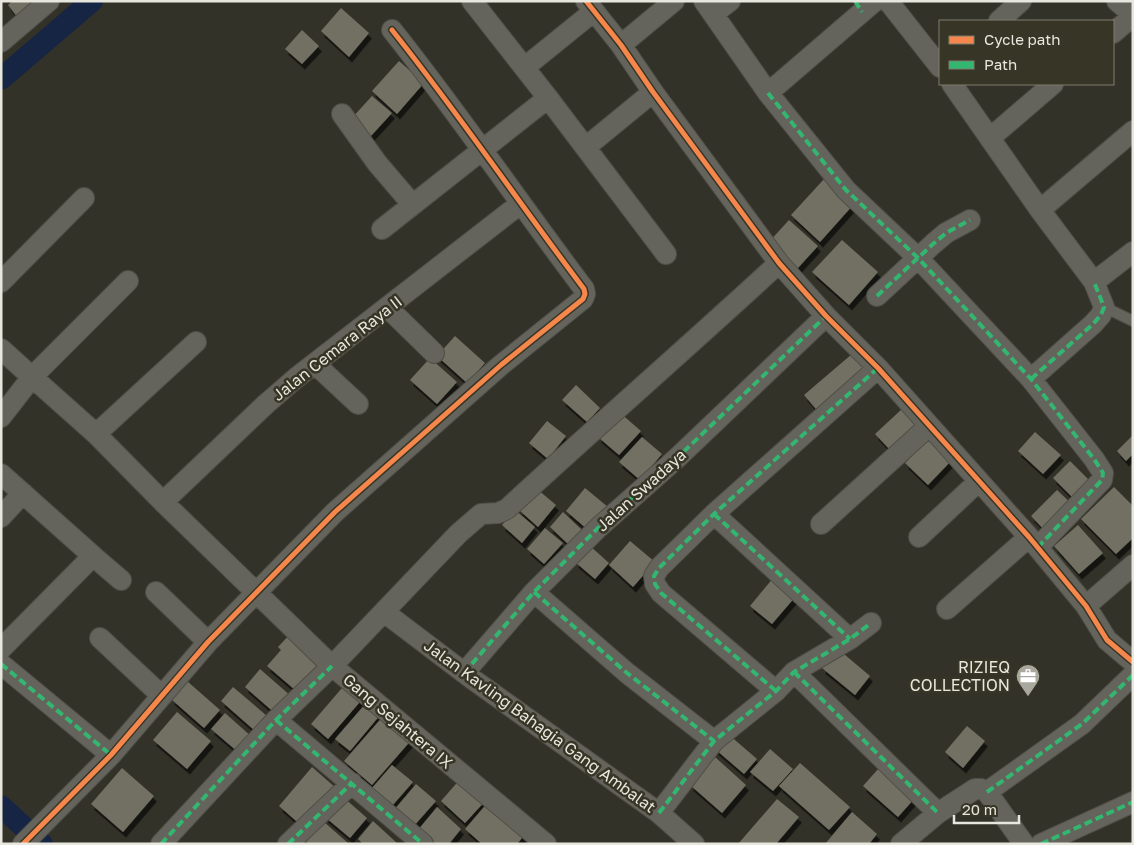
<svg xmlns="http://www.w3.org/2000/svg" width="1134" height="845" font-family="'Golos Text',sans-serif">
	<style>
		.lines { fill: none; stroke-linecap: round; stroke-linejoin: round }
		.canal { stroke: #162543; stroke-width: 22 }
		.building { fill: #727063; filter: url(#shadow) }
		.lane-casing { stroke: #504f47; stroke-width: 12 }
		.street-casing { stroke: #504f47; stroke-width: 22 }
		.lane { stroke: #64645d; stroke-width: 10 }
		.street { stroke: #64645d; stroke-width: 20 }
		.quiet { stroke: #33b770; stroke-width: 4; stroke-dasharray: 8 4; stroke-linecap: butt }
		.cycleway-casing { stroke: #373525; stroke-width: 8 }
		.cycleway { stroke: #f5874c; stroke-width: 5 }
		.labels { text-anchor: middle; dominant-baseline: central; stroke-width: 5; stroke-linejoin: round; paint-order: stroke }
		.street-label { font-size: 16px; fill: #e8e7dd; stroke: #373525 }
		.poi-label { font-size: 16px; fill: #e8e7dd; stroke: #373525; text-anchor: end }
	</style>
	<defs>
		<filter id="shadow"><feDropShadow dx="3" dy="5.5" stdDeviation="0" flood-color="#0009"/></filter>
	</defs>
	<rect width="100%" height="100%" fill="#333229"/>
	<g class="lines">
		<!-- canal -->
		<path class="canal" d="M1,79L92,1
			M1,806L42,844"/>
	</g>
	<!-- building -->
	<path class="building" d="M12,1H33L18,18L8,5Z
		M341,8L369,33L349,57L321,31Z
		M302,30L319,46L302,64L285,49Z
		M399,61L424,83L397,114L372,91Z
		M372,96L392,113L370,137L351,119Z
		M825,178L854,204L820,242L791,215Z
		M789,220L818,246L797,269L768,243Z
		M842,240L878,272L849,305L812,272Z
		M455,336L485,363L467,383L437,356Z
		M852,354L869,373L821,415L804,395Z
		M430,358L457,382L437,404L410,380Z
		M576,385L600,408L587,422L562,400Z
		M902,409L919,427L892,452L875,434Z
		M619,412L641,431L619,455L598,437Z
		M547,421L566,436L548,459L529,443Z
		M1035,432L1061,455L1043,474L1018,451Z
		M1133,435V454L1126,461L1117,451Z
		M642,437L662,454L640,480L619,462Z
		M929,438L952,460L928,485L905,463Z
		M1070,461L1095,486L1078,503L1053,478Z
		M1114,487L1133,506V538L1116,554L1081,519Z
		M585,488L608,507L588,530L566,511Z
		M537,489L556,505L538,527L519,510Z
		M1057,490L1075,507L1048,534L1031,516Z
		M515,510L535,527L522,543L502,525Z
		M563,512L582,530L569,545L550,527Z
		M1078,525L1103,553L1079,574L1054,546Z
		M545,528L563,543L544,564L527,549Z
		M630,541L655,562L633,587L609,565Z
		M589,545L609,563L595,579L575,562Z
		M774,577L796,596L772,624L750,606Z
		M292,632L328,663L301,695L267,666L281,650L278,647Z
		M838,649L870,676L855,695L822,668Z
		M260,669L292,697L277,715L245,687Z
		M187,681L220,710L204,728L171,699Z
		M348,681L365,696L328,739L311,724Z
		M233,687L267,716L254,730L221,701Z
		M367,702L381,714L350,751L335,739Z
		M177,712L211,741L187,769L153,740Z
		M225,713L252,737L238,752L211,729Z
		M386,713L414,737L372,785L344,761Z
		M967,726L985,741L963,768L945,752Z
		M728,734L757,759L744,774L715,749Z
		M770,749L793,769L773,791L750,772Z
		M715,757L746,785L722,813L690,785Z
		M800,763L850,807L829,830L779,786Z
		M392,765L413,782L392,806L372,788Z
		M312,767L337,789L303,827L279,806Z
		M122,768L154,796L123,832L91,804Z
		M879,768L914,799L898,817L863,786Z
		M462,777L487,799L465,823L441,801Z
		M416,784L436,801L413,827L394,810Z
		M343,797L367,818L350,838L325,817Z
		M777,799L799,817L776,844H738Z
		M490,800L527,832L517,844H482L465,829Z
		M437,807L461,829L449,844H434L418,830Z
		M852,812L877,834L869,844H825Z
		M373,821L398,844H363L358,839Z
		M324,822L348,843L347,844H309L306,842Z"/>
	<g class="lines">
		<!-- lane casing -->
		<g class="lane-casing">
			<path id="lane" d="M1104,307L1133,321"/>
		</g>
		<!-- street casing -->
		<g class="street-casing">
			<path id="street" d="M586,1L621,45L653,92L779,263L826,316L878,368L1029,537L1086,606L1107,640L1133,662
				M704,1L768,93L846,190L918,258L1031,379L1094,459L1103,473L1102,480L1038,547
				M888,1L940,67
				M1117,1L1133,15
				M713,14L730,1
				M999,21L1021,1
				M1113,33L1133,16
				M1,42L49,1
				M621,45L674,1
				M525,67L593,12
				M952,84L1040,210L1094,282L1133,252
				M768,93L875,1
				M548,98L666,254
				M342,114L377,163L412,204
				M990,138L1053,84
				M586,147L653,92
				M1040,210L1133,131
				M382,229L548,98L472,1
				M1,282L84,198
				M877,296L933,244L946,233L970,220
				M388,308L434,353
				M1,349L32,377L128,281
				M315,364L358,404
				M1031,379L1093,324L1101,315L1104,307L1094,282
				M1,417L32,377L96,434L163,502L332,666L546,844
				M96,434L196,342
				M1,474L93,556L1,649
				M163,502L266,404L296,378L520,204
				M714,514L850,639
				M1,517L23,493
				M821,524L929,426
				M919,537L979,481
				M93,556L121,580
				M156,592L208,642
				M534,592L627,673L714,741
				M1086,606L1133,565
				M947,609L1029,537
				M384,612L471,678L659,813L694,844
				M100,638L162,696
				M1,664L111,755
				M794,672L938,813
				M464,673L534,592L598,528L677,458L826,316
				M776,691L661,593L655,584L654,576L659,568L714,514L878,368
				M276,720L423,844
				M987,792L1082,724L1133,675
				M659,813L714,741L776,691L794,672L850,639L871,623
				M23,844L111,755L208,642L335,512L501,365L583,299L585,294L584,289C519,203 459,114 392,30
				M161,844L276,720L332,666L458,534L481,514L498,513L507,509C597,426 689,346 779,263
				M288,844L352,783
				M901,844L938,813L975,789H981L987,792L1024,844
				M1041,844L1133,802"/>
		</g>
		<!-- lane -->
		<use href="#lane" class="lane"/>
		<!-- street -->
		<use href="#street" class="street"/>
		<!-- quiet -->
		<path class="quiet" d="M855,1L862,12
			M768,93L846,190L918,258L1031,379L1094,459L1103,473L1102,480L1038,547
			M877,296L933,244L946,233L970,220
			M1031,379L1093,324L1101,315L1104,307L1094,282
			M714,514L850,639
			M534,592L627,673L714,741
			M1,664L111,755
			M794,672L938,813
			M464,673L534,592L598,528L677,458L826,316
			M776,691L661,593L655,584L654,576L659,568L714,514L878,368
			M276,720L423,844
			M987,792L1082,724L1133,675
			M659,813L714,741L776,691L794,672L850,639L871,623
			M161,844L276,720L332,666
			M288,844L352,783
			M1041,844L1133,802"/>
		<!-- cycleway casing -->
		<g class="cycleway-casing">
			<path id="cycleway" d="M586,1L621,45L653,92L779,263L826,316L878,368L1029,537L1086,606L1107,640L1133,662
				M23,844L111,755L208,642L335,512L501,365L583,299L585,294L584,289C519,203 459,114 392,30"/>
		</g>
		<!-- cycleway -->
		<use href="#cycleway" class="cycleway"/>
	</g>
	<!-- icons -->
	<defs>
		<g id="office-pin" transform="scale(1.25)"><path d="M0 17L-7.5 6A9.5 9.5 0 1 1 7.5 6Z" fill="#a9a89e" stroke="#373525"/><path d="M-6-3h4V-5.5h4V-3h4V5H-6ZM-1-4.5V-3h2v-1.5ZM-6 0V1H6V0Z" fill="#fff"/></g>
	</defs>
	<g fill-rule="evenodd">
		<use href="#office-pin" x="1028" y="676"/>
	</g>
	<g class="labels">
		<!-- street labels -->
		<g class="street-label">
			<text transform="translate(337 348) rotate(-38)">Jalan Cemara Raya II</text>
			<text transform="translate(641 490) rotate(-42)">Jalan Swadaya</text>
			<text transform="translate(398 721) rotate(40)">Gang Sejahtera IX</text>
			<text transform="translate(540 726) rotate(36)">Jalan Kavling Bahagia Gang Ambalat</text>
		</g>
		<!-- poi labels -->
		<g class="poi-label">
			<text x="1010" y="667">RIZIEQ<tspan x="1010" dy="18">COLLECTION</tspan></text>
		</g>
	</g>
	<!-- border -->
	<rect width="1134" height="845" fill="none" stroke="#e8e7dd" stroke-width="5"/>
	<!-- legend -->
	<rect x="939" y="20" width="175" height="65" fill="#373525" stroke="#7e7c6f"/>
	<rect x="949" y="36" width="25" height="8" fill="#f5874c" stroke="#7e7c6f"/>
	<text x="984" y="45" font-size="15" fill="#e8e7dd">Cycle path</text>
	<rect x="949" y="61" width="25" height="8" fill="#33b770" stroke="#7e7c6f"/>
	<text x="984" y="70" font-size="15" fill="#e8e7dd">Path</text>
	<!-- scale -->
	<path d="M954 815v8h65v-8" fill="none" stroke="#e8e7dd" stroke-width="2.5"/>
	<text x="962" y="815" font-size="15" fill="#e8e7dd" stroke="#373525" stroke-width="4" paint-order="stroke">20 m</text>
</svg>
